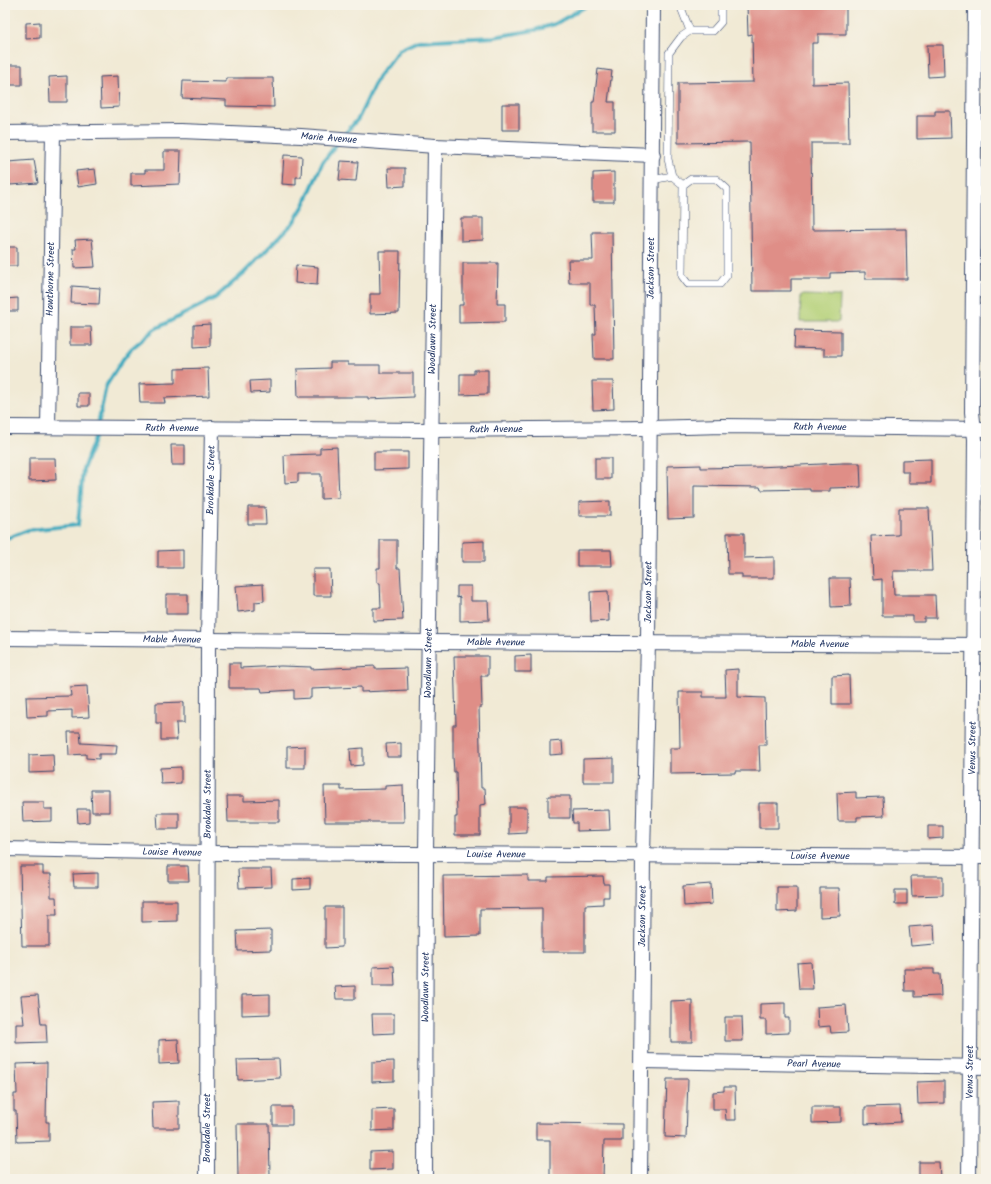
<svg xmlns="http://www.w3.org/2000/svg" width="991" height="1184" font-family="Kalam,sans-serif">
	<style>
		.green { fill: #b3d076; stroke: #67806a }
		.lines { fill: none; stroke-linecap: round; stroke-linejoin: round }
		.stream { stroke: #40abbf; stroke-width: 4 }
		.building { fill: #df8e87 }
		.service-casing { stroke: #3b4b70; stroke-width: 8 }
		.minor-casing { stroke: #3b4b70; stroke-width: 16 }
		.service { stroke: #fff; stroke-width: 7 }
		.minor { stroke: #fff; stroke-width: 14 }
		.labels { text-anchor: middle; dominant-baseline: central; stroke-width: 3; stroke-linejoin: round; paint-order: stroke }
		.street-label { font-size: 10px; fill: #1b2f5e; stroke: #f7f3e8 }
	</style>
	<rect width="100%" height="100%" fill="#f7f3e8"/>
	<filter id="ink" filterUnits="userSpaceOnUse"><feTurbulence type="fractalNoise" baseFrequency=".025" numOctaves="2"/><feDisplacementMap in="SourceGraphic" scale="8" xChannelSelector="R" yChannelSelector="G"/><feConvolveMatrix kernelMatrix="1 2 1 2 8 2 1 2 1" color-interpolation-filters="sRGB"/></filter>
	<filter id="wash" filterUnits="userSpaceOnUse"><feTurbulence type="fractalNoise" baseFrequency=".012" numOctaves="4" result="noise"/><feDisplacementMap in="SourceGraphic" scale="16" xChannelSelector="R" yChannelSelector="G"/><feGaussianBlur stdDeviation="0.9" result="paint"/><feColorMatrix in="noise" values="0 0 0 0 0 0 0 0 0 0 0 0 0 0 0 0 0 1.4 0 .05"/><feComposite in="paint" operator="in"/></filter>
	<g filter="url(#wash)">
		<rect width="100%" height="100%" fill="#f1ead5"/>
		<!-- green -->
		<path class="green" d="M801,295L840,296L839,322H800Z"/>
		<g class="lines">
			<!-- stream -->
			<path class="stream" d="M343,136L358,119L378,77L399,50L418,41L494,37L535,30L555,24L588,5
				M5,539L28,530L78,525L83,469L95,438L106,386L123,359L131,349L155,329L215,298L244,273L293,223L304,205L323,162L339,141"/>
		</g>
		<g id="blocks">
			<!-- building -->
			<path class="building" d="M747,5H846V34H818V43H812V84L848,83L849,143H811L812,230L906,229L907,279H865V272L830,273V279H791V291H752L750,142L678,143V83L753,82L752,34L748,35Z
				M40,22V38L26,39V23Z
				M927,45H943L944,76L928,77Z
				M5,65H22V85H5Z
				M598,69L612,71L608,102H615V131H592V102H594Z
				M67,76V102H50L49,77Z
				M118,76L119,107L101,108L100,77Z
				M226,78H273L274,107L226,106V100L182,98L183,81L226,82Z
				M502,104H519V130H502Z
				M935,111H950L951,138L917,139V116H935Z
				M164,151H181L180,184L131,186V173H145V170H164Z
				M284,155L302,156L301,177H296V185L282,184Z
				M34,160L38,183L10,185L8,162Z
				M341,161L358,162L356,181L339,180Z
				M388,168H405V186L389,187Z
				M95,169L97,184L78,187L76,171Z
				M614,172V202H593V173Z
				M461,218H483V240L461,241Z
				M592,232H612L614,359H594L593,334H596L595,305H590V283H569L568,260H593Z
				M92,239L95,267L74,268L73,249H76L75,240Z
				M5,247H17V266H5Z
				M379,251H400L399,313L370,314V294H380Z
				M463,263H498L497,304H505V322L459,323V305H463Z
				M296,265L318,267L317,285L295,283Z
				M72,286L100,288L99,304L71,303Z
				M18,298V311H5V299Z
				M210,324V346L194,347V325Z
				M70,327H91L92,345H70Z
				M795,330L841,331V356H824V349L794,348Z
				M330,362H348V365H380V373H413V397L368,399V397H298L297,369L330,368Z
				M208,368L209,396L164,398L165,403H140L139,384L175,383V369Z
				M474,370H488V394L460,395V374H474Z
				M270,380V392L251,393L250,381Z
				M592,381H613L614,409L593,410Z
				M78,393H89V406H78Z
				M171,445H185V465H172Z
				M337,447L339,498L321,499V474H298V482L285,483L284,455L320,454V448Z
				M374,452H408V469L374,470Z
				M29,458H55L56,480L29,481Z
				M595,458H611V479H595Z
				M931,459V483H909V472H902V460Z
				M843,463H860L861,487L830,488V491H810V489L761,490L760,487L694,486V518L668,519L667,466L701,465V468L758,467Z
				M610,501V516H579V502Z
				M248,507H265L266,524H248Z
				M899,508H929L932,571H893L894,595H935L936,618H924V622H913V616H882V579L873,580L871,536L899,535Z
				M727,533H744V558L774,557V578H742V574H728Z
				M380,540H397V568H400L403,620L373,621V608H381L380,583H377V568H380Z
				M484,541V562H462V542Z
				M183,550V568H158V551Z
				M577,550H611L612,566H577Z
				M313,569H330L331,596H313Z
				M830,578H850L851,606L831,607Z
				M263,584L264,601L255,602V610L238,612L236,586Z
				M457,586H471V601H488L489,620L460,621V597L457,598Z
				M608,591L609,621L591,622L590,592Z
				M166,594H188V614H166Z
				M531,655V672H515V656Z
				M454,656H488V676H481L482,707H479L481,788H485L486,804L480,805V835H455V817H457L456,772H454L453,757V725H456Z
				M229,663H240V668L281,666L311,667V669L375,666V669L407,668L408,690L361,692V687L311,689V698L294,699V690L262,692L261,688H229Z
				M738,669V697L765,698L766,745H759L760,771H735V773L670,774V748H680L679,692H703V697H726L725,670Z
				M849,675L850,704H832V676Z
				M87,686L89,717L72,718V710L48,711V716L27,717L26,697L71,696L70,687Z
				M184,702V723H176L177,740H161V723H156V703Z
				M68,732H80L81,743L117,745L116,754H99V759L86,758V754L69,755Z
				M562,741L563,754L550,755V742Z
				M401,743V757H387L386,744Z
				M305,746V768H287V747Z
				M363,748V765L351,766L350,749Z
				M53,754L54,772L29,773V755Z
				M614,758V782H583V759Z
				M181,767V783L161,784L160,768Z
				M403,785L404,822H325L324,786H341V790L385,789V786Z
				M91,790H109V812H92Z
				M856,792V798L883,797L884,816L857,817V821H838L837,793Z
				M227,796H244V801L279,800V822H228Z
				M548,796H570V818H548Z
				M22,802H44V809H52V821L23,822Z
				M759,803H778V828H759Z
				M509,807H527V833L509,834Z
				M77,809H89V822L78,823Z
				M609,810L610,830L577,831V823H573L572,811Z
				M157,813H179V829H158Z
				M928,826H943V838L928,839Z
				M20,866H43V874H51V897H56L57,915H49V946H22Z
				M168,866H188L189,881H168Z
				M238,869H271L272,887L239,888Z
				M98,873V887H74L73,874Z
				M528,875V881H548V877L603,876L604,884H609V897H603V904L585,905V952H542V908L480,909V936L444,937L443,876Z
				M911,876H943V895L912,896Z
				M310,878V889L293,890V879Z
				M711,884L712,904L684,906L683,886Z
				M777,887H797V911L777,912Z
				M820,888H839L840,916L820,917Z
				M895,890H907V904H895Z
				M142,901H177V921L142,922Z
				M325,907H342V947L325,948Z
				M934,925L935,944L911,946L909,927Z
				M271,930V950L238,951L237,931Z
				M811,962L813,989H799L797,963Z
				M394,966L395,986H373V967Z
				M904,969H934V974H940L941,996L914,997V991H905Z
				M355,986V999H336L335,987Z
				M270,994V1014L242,1015V995Z
				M38,995L41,1024H46L47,1042L16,1043V1024H24L21,996Z
				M692,1000V1042H671V1001Z
				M785,1003V1018H789V1033L766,1034V1020H760V1004Z
				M846,1005L848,1032L831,1033L830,1026L818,1027L817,1007Z
				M372,1014H394V1033L373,1034Z
				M725,1017H742L743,1041H725Z
				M178,1039L179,1063L159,1064V1040Z
				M279,1059L280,1078L238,1080L237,1060Z
				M394,1061V1081L372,1082V1062Z
				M47,1063L46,1122H49V1141L17,1142L16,1111H14V1094H17L16,1064Z
				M667,1079H688L686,1138L665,1137Z
				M944,1081V1103L918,1104L917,1082Z
				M724,1087H735L736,1120H726L725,1109H713V1092L724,1091Z
				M179,1101V1128H153L152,1102Z
				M900,1106L901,1122L865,1124V1107Z
				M273,1107H292V1125H273Z
				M812,1107H841V1122L812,1123Z
				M394,1109V1130L372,1131V1110Z
				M536,1123L622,1124V1141H604L603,1179H550V1140H536Z
				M237,1124H269L270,1176L238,1177Z
				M393,1151V1169L370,1170V1152Z
				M919,1162H939L940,1179H919Z"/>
		</g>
	</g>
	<g filter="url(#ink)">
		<use href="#blocks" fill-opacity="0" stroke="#3b4b70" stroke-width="1"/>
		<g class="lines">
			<!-- service casing -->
			<g class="service-casing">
				<path id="service" d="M680,5L690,31
					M691,179H716L727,189V275L720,284H688L682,276L683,185Z
					M652,180L672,176
					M683,185L672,176L668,159L669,53L681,37L690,31H713L721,22V5"/>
			</g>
			<!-- minor casing -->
			<g class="minor-casing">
				<g id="minor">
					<path id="s1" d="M5,133L180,131L301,136L435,146L653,155"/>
					<path id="s2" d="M5,427L431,430L649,428L723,426L986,429"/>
					<path id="s3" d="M48,427L53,132"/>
					<path id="s4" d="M5,638L428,642L986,645"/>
					<path id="s5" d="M5,849L208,853L986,857"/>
					<path id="s6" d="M642,1061L986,1067"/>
					<path id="s7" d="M207,1179L208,640L212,428"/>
					<path id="s8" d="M425,1179L426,853L435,146"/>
					<path id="s9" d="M640,1179L643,856L648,642L653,5"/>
					<path id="s10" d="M969,1179L975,439L972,412L975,5"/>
				</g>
			</g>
			<!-- service -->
			<use href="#service" class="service"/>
			<!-- minor -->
			<use href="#minor" class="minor"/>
		</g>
	</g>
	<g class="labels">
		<!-- street labels -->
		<g class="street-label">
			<text stroke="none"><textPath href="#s1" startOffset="324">Marie Avenue</textPath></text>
			<text stroke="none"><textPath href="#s9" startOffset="911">Jackson Street</textPath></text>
			<text stroke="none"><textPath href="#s3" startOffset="148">Hawthorne Street</textPath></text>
			<text stroke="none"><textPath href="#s8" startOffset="840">Woodlawn Street</textPath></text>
			<text stroke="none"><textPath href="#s2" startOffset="815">Ruth Avenue</textPath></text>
			<text stroke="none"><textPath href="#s2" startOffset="167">Ruth Avenue</textPath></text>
			<text stroke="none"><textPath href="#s2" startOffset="491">Ruth Avenue</textPath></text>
			<text stroke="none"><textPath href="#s7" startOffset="699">Brookdale Street</textPath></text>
			<text stroke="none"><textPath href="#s9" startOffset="587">Jackson Street</textPath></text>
			<text stroke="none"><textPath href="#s4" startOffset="167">Mable Avenue</textPath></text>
			<text stroke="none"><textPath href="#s4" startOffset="491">Mable Avenue</textPath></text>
			<text stroke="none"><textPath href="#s4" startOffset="815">Mable Avenue</textPath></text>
			<text stroke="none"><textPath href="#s8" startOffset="516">Woodlawn Street</textPath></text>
			<text stroke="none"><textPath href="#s10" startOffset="431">Venus Street</textPath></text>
			<text stroke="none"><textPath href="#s7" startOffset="375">Brookdale Street</textPath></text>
			<text stroke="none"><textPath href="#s5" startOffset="167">Louise Avenue</textPath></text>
			<text stroke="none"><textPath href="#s5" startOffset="491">Louise Avenue</textPath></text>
			<text stroke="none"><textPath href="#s5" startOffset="815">Louise Avenue</textPath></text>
			<text stroke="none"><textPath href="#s9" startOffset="263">Jackson Street</textPath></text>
			<text stroke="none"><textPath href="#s8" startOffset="192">Woodlawn Street</textPath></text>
			<text stroke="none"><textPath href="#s6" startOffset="172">Pearl Avenue</textPath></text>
			<text stroke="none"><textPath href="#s10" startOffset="107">Venus Street</textPath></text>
			<text stroke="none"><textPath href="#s7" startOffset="51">Brookdale Street</textPath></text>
		</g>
	</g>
	<!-- margin -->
	<rect width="991" height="1184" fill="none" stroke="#f7f3e8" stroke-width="20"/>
</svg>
